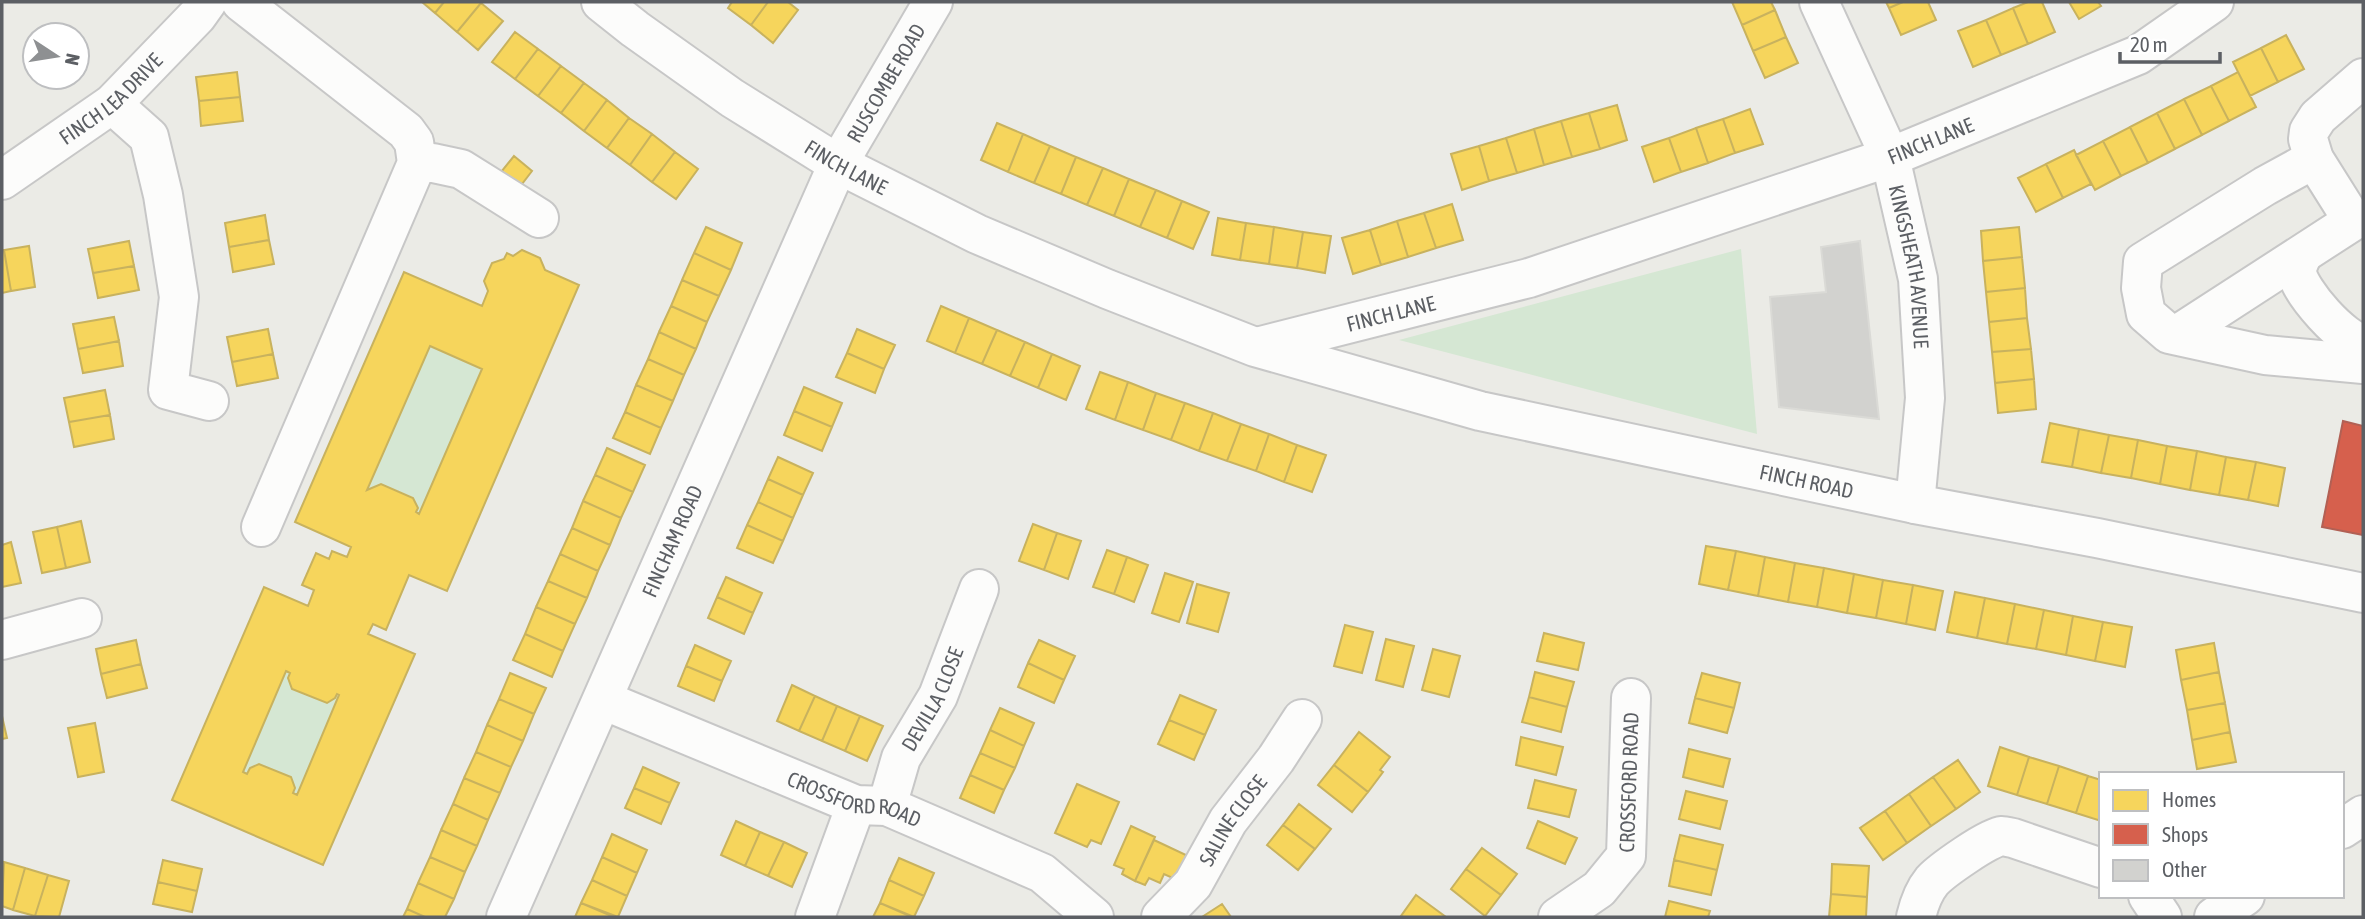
<svg xmlns="http://www.w3.org/2000/svg" width="2365" height="919" font-family="'Asap Condensed',sans-serif">
	<style>
		.green { fill: #d5e7d3 }
		.homes { fill: #f6d55c; stroke: #c8b25e; stroke-width: 2; fill-rule: evenodd }
		.shops { fill: #d6604d; stroke: #b16054; stroke-width: 2 }
		.building { fill: #d2d2cf; stroke: #dadad6; stroke-width: 2 }
		.lines { fill: none; stroke-linecap: round; stroke-linejoin: round }
		.minor-casing { stroke: #c7c7c7; stroke-width: 42 }
		.minor { stroke: #fcfcfb; stroke-width: 38 }
		.labels { text-anchor: middle; dominant-baseline: central; stroke-width: 7; stroke-linejoin: round; paint-order: stroke }
		.street-label { font-size: 21px; fill: #5c5f64; stroke: #fff }
	</style>
	<rect width="100%" height="100%" fill="#ebebe6"/>
	<!-- green -->
	<path class="green" d="M1741,249L1757,434L1399,340Z
		M430,346L482,369L419,514L416,512L417,507L413,497L381,484L367,490Z
		M286,671L290,673L288,678L292,689L327,703L335,698L337,694L339,695L297,795L293,793L295,788L291,777L259,764L250,768L247,774L243,772Z"/>
	<!-- homes -->
	<path class="homes" d="M422,2H444L435,13Z
		M444,2H480L481,3L457,32L435,13Z
		M732,2H768L751,25L728,8Z
		M768,2H788L798,10L773,43L751,25Z
		M1732,2H1771L1775,10L1742,25Z
		M1886,2H1903L1889,8Z
		M1903,2H1928L1936,20L1901,35L1889,8Z
		M2028,2H2042L2055,32L2028,44L2013,8Z
		M2069,2H2098L2101,6L2079,19Z
		M481,3L503,21L478,50L457,32Z
		M2013,8L2028,44L2001,55L1986,20Z
		M1775,10L1786,37L1753,51L1742,25Z
		M1986,20L2001,55L1973,67L1958,31Z
		M515,32L538,49L515,79L492,62Z
		M2286,35L2304,69L2278,82L2261,48Z
		M1786,37L1798,63L1765,78L1753,51Z
		M2261,48L2278,82L2250,96L2233,62Z
		M538,49L561,66L538,96L515,79Z
		M561,66L584,83L561,113L538,96Z
		M237,72L240,97L199,101L196,77Z
		M2238,72L2256,107L2229,121L2211,86Z
		M584,83L607,100L584,131L561,113Z
		M2211,86L2229,121L2202,135L2184,99Z
		M240,97L243,121L201,126L199,101Z
		M2184,99L2202,135L2175,149L2157,113Z
		M607,100L629,118L607,148L584,131Z
		M1617,105L1627,140L1600,149L1589,113Z
		M1750,109L1763,144L1735,153L1723,119Z
		M1589,113L1600,149L1572,157L1561,121Z
		M2157,113L2175,149L2148,163L2130,127Z
		M629,118L652,134L630,165L607,148Z
		M1723,119L1735,153L1708,163L1696,128Z
		M1561,121L1572,157L1544,165L1534,129Z
		M997,123L1023,134L1008,172L981,160Z
		M2130,127L2148,163L2121,176L2103,141Z
		M1696,128L1708,163L1681,172L1669,138Z
		M1534,129L1544,165L1517,173L1506,138Z
		M652,134L675,152L652,182L630,165Z
		M1023,134L1050,146L1034,183L1008,172Z
		M1506,138L1517,173L1489,181L1479,146Z
		M1669,138L1681,172L1654,182L1642,147Z
		M2103,141L2121,176L2095,190L2076,155Z
		M1050,146L1076,157L1061,194L1034,183Z
		M1479,146L1489,181L1462,190L1451,154Z
		M2074,150L2091,184L2063,198L2046,164Z
		M675,152L698,169L676,199L652,182Z
		M514,156L532,171L512,197L493,182Z
		M1076,157L1103,168L1087,205L1061,194Z
		M2046,164L2063,198L2036,212L2018,178Z
		M1103,168L1129,179L1114,216L1087,205Z
		M1129,179L1156,190L1140,227L1114,216Z
		M1156,190L1182,201L1167,238L1140,227Z
		M1182,201L1209,212L1193,249L1167,238Z
		M1452,204L1463,240L1436,248L1424,213Z
		M1424,213L1436,248L1408,257L1397,221Z
		M265,215L269,240L229,247L225,223Z
		M1218,218L1246,223L1240,260L1212,255Z
		M1397,221L1408,257L1381,265L1370,230Z
		M1246,223L1274,227L1269,264L1240,260Z
		M706,227L742,243L731,270L694,253Z
		M1274,227L1303,232L1297,268L1269,264Z
		M2019,227L2022,257L1983,261L1981,231Z
		M1370,230L1381,265L1353,274L1342,238Z
		M1303,232L1331,236L1325,273L1297,268Z
		M269,240L274,264L233,272L229,247Z
		M129,241L134,266L93,273L88,249Z
		M29,246L35,287L11,291L4,250Z
		M2,250H4L11,291L2,293Z
		M522,250L540,258L545,270L579,285L447,591L409,575L386,630L373,624L368,634L415,654L323,865L172,800L264,587L308,606L314,590L302,585L316,553L329,559L332,551L347,557L351,547L295,522L404,272L482,306L488,291L484,281L492,263L504,259L507,253L513,256ZM430,346L482,369L419,514L416,512L418,508L413,498L381,484L367,490ZM286,671L290,673L288,678L292,689L327,703L335,698L337,694L339,695L297,795L293,793L295,788L291,777L259,764L250,768L247,774L243,772Z
		M694,253L731,270L719,296L682,280Z
		M2022,257L2025,288L1986,292L1983,261Z
		M134,266L139,290L98,298L93,273Z
		M682,280L719,296L707,322L671,306Z
		M2025,288L2027,318L1989,322L1986,292Z
		M671,306L707,322L696,349L659,332Z
		M941,306L969,318L955,353L927,341Z
		M114,317L119,341L78,349L73,324Z
		M969,318L997,330L982,364L955,353Z
		M2027,318L2031,349L1992,352L1989,322Z
		M268,329L273,354L232,362L227,337Z
		M857,329L895,345L884,369L847,353Z
		M997,330L1025,342L1010,376L982,364Z
		M659,332L696,349L684,375L648,359Z
		M119,341L123,366L83,373L78,349Z
		M1025,342L1052,354L1038,388L1010,376Z
		M2031,349L2034,379L1995,383L1992,352Z
		M847,353L884,369L875,393L836,377Z
		M273,354L278,378L237,386L232,362Z
		M1052,354L1080,366L1066,400L1038,388Z
		M648,359L684,375L673,401L636,385Z
		M1100,372L1128,382L1115,420L1086,409Z
		M2034,379L2036,409L1998,413L1995,383Z
		M1128,382L1156,393L1143,430L1115,420Z
		M636,385L673,401L661,428L625,412Z
		M804,387L842,403L832,427L794,411Z
		M105,390L110,415L69,422L64,398Z
		M1156,393L1185,403L1171,440L1143,430Z
		M1185,403L1213,413L1199,451L1171,440Z
		M794,411L832,427L822,451L784,435Z
		M625,412L661,428L650,454L613,438Z
		M1213,413L1241,424L1227,461L1199,451Z
		M110,415L114,439L74,447L69,422Z
		M2050,423L2079,429L2072,467L2042,462Z
		M1241,424L1269,434L1256,471L1227,461Z
		M2079,429L2109,435L2101,473L2072,467Z
		M1269,434L1297,445L1284,482L1256,471Z
		M2109,435L2138,440L2131,478L2101,473Z
		M2138,440L2167,446L2160,484L2131,478Z
		M1297,445L1326,455L1312,492L1284,482Z
		M2167,446L2197,451L2190,490L2160,484Z
		M607,448L645,465L633,492L595,475Z
		M2197,451L2226,457L2219,495L2190,490Z
		M778,457L813,473L803,495L768,479Z
		M2226,457L2256,462L2248,500L2219,495Z
		M2256,462L2285,468L2278,506L2248,500Z
		M595,475L633,492L621,518L583,501Z
		M768,479L803,495L793,518L758,502Z
		M583,501L621,518L610,545L572,528Z
		M758,502L793,518L783,541L747,525Z
		M81,521L90,562L66,568L57,527Z
		M1033,524L1057,533L1044,570L1019,561Z
		M747,525L783,541L773,563L737,548Z
		M57,527L66,568L42,573L33,532Z
		M572,528L610,545L598,571L560,554Z
		M1057,533L1081,541L1068,579L1044,570Z
		M11,542L21,583L2,587V545Z
		M1706,546L1736,551L1728,590L1699,584Z
		M1107,550L1127,557L1114,594L1093,587Z
		M1736,551L1765,557L1758,596L1728,590Z
		M560,554L598,571L587,598L548,581Z
		M1127,557L1148,565L1134,602L1114,594Z
		M1765,557L1795,563L1788,602L1758,596Z
		M1795,563L1824,568L1817,607L1788,602Z
		M1824,568L1854,574L1847,613L1817,607Z
		M1165,573L1193,582L1179,622L1152,613Z
		M1854,574L1883,580L1876,618L1847,613Z
		M726,577L762,593L753,613L717,597Z
		M1883,580L1913,585L1906,624L1876,618Z
		M548,581L587,598L575,624L536,607Z
		M1197,584L1229,593L1218,632L1187,623Z
		M1913,585L1943,591L1935,630L1906,624Z
		M1955,592L1985,598L1977,638L1947,632Z
		M717,597L753,613L744,634L708,618Z
		M1985,598L2015,604L2007,644L1977,638Z
		M2015,604L2044,610L2036,649L2007,644Z
		M536,607L575,624L563,651L525,634Z
		M2044,610L2073,616L2066,655L2036,649Z
		M2073,616L2103,622L2095,661L2066,655Z
		M2103,622L2132,627L2125,667L2095,661Z
		M1345,625L1373,632L1362,673L1334,666Z
		M1544,633L1584,643L1578,670L1537,661Z
		M525,634L563,651L552,677L513,660Z
		M1386,639L1414,646L1403,687L1376,680Z
		M136,640L141,664L101,674L96,649Z
		M1039,640L1075,656L1064,680L1028,663Z
		M2214,643L2219,672L2181,680L2176,650Z
		M695,645L731,661L722,681L686,666Z
		M1433,649L1460,656L1449,697L1422,690Z
		M1028,663L1064,680L1054,703L1018,687Z
		M141,664L147,688L107,698L101,674Z
		M686,666L722,681L714,701L678,686Z
		M1535,672L1574,682L1567,707L1529,697Z
		M2219,672L2225,703L2187,710L2181,680Z
		M510,673L546,688L534,714L499,699Z
		M1702,673L1740,683L1734,708L1695,698Z
		M792,685L815,696L799,731L777,721Z
		M1180,695L1216,710L1205,735L1169,720Z
		M815,696L837,706L822,741L799,731Z
		M1529,697L1567,707L1561,732L1522,722Z
		M1695,698L1734,708L1727,733L1689,723Z
		M499,699L534,714L523,741L487,725Z
		M2225,703L2230,732L2192,740L2187,710Z
		M837,706L860,716L845,751L822,741Z
		M1000,708L1034,723L1024,746L990,730Z
		M2,716L7,738L2,739Z
		M860,716L883,726L867,761L845,751Z
		M1169,720L1205,735L1194,760L1158,744Z
		M95,723L104,772L78,777L68,728Z
		M487,725L523,741L511,767L476,752Z
		M990,730L1024,746L1015,768L980,753Z
		M1359,732L1390,757L1380,770L1383,772L1368,792L1334,765Z
		M2230,732L2236,762L2197,769L2192,740Z
		M1521,737L1563,747L1556,775L1516,765Z
		M2000,747L2029,757L2017,795L1988,786Z
		M1689,749L1730,759L1723,787L1683,777Z
		M476,752L511,767L500,793L464,778Z
		M980,753L1015,768L1004,790L970,775Z
		M2029,757L2059,766L2047,804L2017,795Z
		M1958,760L1980,792L1956,809L1933,777Z
		M1334,765L1368,792L1352,812L1318,785Z
		M2059,766L2088,776L2076,813L2047,804Z
		M643,767L679,783L670,803L634,788Z
		M970,775L1004,790L994,813L960,798Z
		M2088,776L2101,780V821L2076,813Z
		M1933,777L1956,809L1931,826L1909,794Z
		M464,778L500,793L488,820L453,804Z
		M1535,780L1576,790L1569,817L1528,808Z
		M1077,784L1119,802L1101,844L1091,840L1087,847L1055,833Z
		M634,788L670,803L661,824L625,808Z
		M1686,791L1727,801L1720,829L1679,819Z
		M1909,794L1931,826L1907,843L1885,811Z
		M453,804L488,820L477,846L441,830Z
		M1299,804L1331,829L1315,849L1283,825Z
		M1885,811L1907,843L1883,860L1860,828Z
		M736,821L760,832L745,866L721,855Z
		M1538,821L1577,838L1565,864L1527,848Z
		M1283,825L1315,849L1298,870L1267,845Z
		M1131,826L1155,837L1135,881L1122,874L1124,869L1114,865Z
		M441,830L477,846L465,872L430,857Z
		M760,832L784,842L768,876L745,866Z
		M612,834L647,850L637,873L602,857Z
		M1680,835L1723,845L1717,870L1674,860Z
		M1154,840L1188,856L1177,880L1164,874L1160,883L1149,878L1145,885L1135,881Z
		M784,842L807,853L792,887L768,876Z
		M1482,848L1517,874L1501,895L1466,869Z
		M430,857L465,872L454,899L418,883Z
		M602,857L637,873L627,896L592,880Z
		M899,858L934,873L924,896L889,880Z
		M163,860L202,869L197,891L158,882Z
		M1674,860L1717,870L1711,895L1669,886Z
		M4,862L25,868L13,910L2,906Z
		M1832,864L1869,866L1867,897L1831,894Z
		M25,868L48,875L35,916L13,910Z
		M1466,869L1501,895L1485,916L1451,889Z
		M48,875L69,881L59,917L35,916Z
		M592,880L627,896L618,917L581,903Z
		M889,880L924,896L914,917L880,903Z
		M158,882L197,891L192,912L153,904Z
		M418,883L454,899L445,917H425L407,909Z
		M1831,894L1867,897L1866,917H1829Z
		M1416,895L1446,917H1403L1401,916Z
		M1669,901L1710,911L1708,917H1665Z
		M581,903L614,917H575Z
		M880,903L912,917H873Z
		M1222,904L1231,917H1202Z
		M407,909L425,917H403Z"/>
	<!-- shops -->
	<path class="shops" d="M2343,421L2363,426V535L2322,527Z"/>
	<!-- building -->
	<path class="building" d="M1860,241L1879,419L1779,407L1770,297L1826,292L1821,247Z"/>
	<g class="lines">
		<!-- minor casing -->
		<g class="minor-casing">
			<g id="minor">
				<path d="M241,2L406,131L414,142L417,163L261,527"/>
				<path id="s1" d="M601,2L635,29L732,98L838,164L977,234L1107,289L1255,347L1480,411L1915,504L2097,538L2363,593"/>
				<path id="s2" d="M1819,2L1890,157L1918,279L1925,398L1915,504"/>
				<path d="M112,104L149,137L163,195L179,297L168,390L209,401"/>
				<path d="M2314,159L2265,186L2143,262L2141,288L2146,314L2169,334L2265,355L2363,364"/>
				<path d="M417,163H433L461,169L539,218"/>
				<path id="s3" d="M2,180L112,104L197,16L207,2"/>
				<path d="M2302,256C2300,260 2297,267 2297,272C2299,291 2344,342 2363,343"/>
				<path d="M2177,335L2353,221L2314,159L2308,139L2309,131L2318,117L2363,78"/>
				<path id="s4" d="M1257,347L1529,278L1890,157L2138,55L2214,2"/>
				<path d="M2,640L82,618"/>
				<path id="s5" d="M603,700L856,805L887,806L1042,873L1094,917"/>
				<path id="s6" d="M887,806L901,758L938,696L979,589"/>
				<path d="M2342,829L2363,815"/>
				<path d="M2148,896L2162,917"/>
				<path id="s7" d="M506,917L838,164L933,2"/>
				<path d="M815,917L856,805"/>
				<path id="s8" d="M1161,917L1193,884L1228,821L1276,759L1302,719"/>
				<path id="s9" d="M1558,917L1599,889L1626,856L1631,698"/>
				<path d="M1916,917C1919,904 1923,892 1932,881C1941,871 1989,837 2002,836C2003,836 2013,838 2013,838L2101,868"/>
				<path d="M2214,917L2245,896"/>
			</g>
		</g>
		<!-- minor -->
		<use href="#minor" class="minor"/>
	</g>
	<g class="labels">
		<!-- street labels -->
		<g class="street-label">
			<text stroke="none"><textPath href="#s7" startOffset="917">RUSCOMBE ROAD</textPath></text>
			<text stroke="none"><textPath href="#s3" startOffset="136">FINCH LEA DRIVE</textPath></text>
			<text stroke="none"><textPath href="#s4" startOffset="705">FINCH LANE</textPath></text>
			<text stroke="none"><textPath href="#s1" startOffset="296">FINCH LANE</textPath></text>
			<text stroke="none"><textPath href="#s2" startOffset="282">KINGSHEATH AVENUE</textPath></text>
			<text stroke="none"><textPath href="#s4" startOffset="138">FINCH LANE</textPath></text>
			<text stroke="none"><textPath href="#s1" startOffset="1311">FINCH ROAD</textPath></text>
			<text stroke="none"><textPath href="#s7" startOffset="411">FINCHAM ROAD</textPath></text>
			<text stroke="none"><textPath href="#s6" startOffset="117">DEVILLA CLOSE</textPath></text>
			<text stroke="none"><textPath href="#s9" startOffset="166">CROSSFORD ROAD</textPath></text>
			<text stroke="none"><textPath href="#s5" startOffset="271">CROSSFORD ROAD</textPath></text>
			<text stroke="none"><textPath href="#s8" startOffset="121">SALINE CLOSE</textPath></text>
		</g>
	</g>
	<!-- border -->
	<rect width="2365" height="919" fill="none" stroke="#5c5f64" stroke-width="7"/>
	<!-- legend -->
	<rect x="2099" y="772" width="245" height="126" fill="#ffffff" stroke="#bebfc1" stroke-width="2"/>
	<rect x="2113" y="790" width="35" height="21" fill="#f6d55c" stroke="#bebfc1" stroke-width="2"/>
	<text x="2162" y="807" font-size="21" fill="#5c5f64">Homes</text>
	<rect x="2113" y="824" width="35" height="21" fill="#d6604d" stroke="#bebfc1" stroke-width="2"/>
	<text x="2162" y="842" font-size="21" fill="#5c5f64">Shops</text>
	<rect x="2113" y="860" width="35" height="21" fill="#d2d2cf" stroke="#bebfc1" stroke-width="2"/>
	<text x="2162" y="877" font-size="21" fill="#5c5f64">Other</text>
	<!-- north arrow -->
	<g transform="translate(56 56) rotate(102)"><circle r="33" fill="#ffffff" stroke="#bebfc1" stroke-width="2"/>
	<path d="M0-5L12 26L0 18L-12 26Z" fill="#8e9092"/>
	<text y="-10" font-size="19" font-weight="bold" text-anchor="middle" fill="#5c5f64">N</text>
	</g>
	<!-- scale -->
	<path d="M2120 52v10h100v-10" fill="none" stroke="#5c5f64" stroke-width="3.5"/>
	<text x="2130" y="52" font-size="21" fill="#5c5f64" stroke="#ffffff" stroke-width="5" paint-order="stroke">20 m</text>
</svg>
